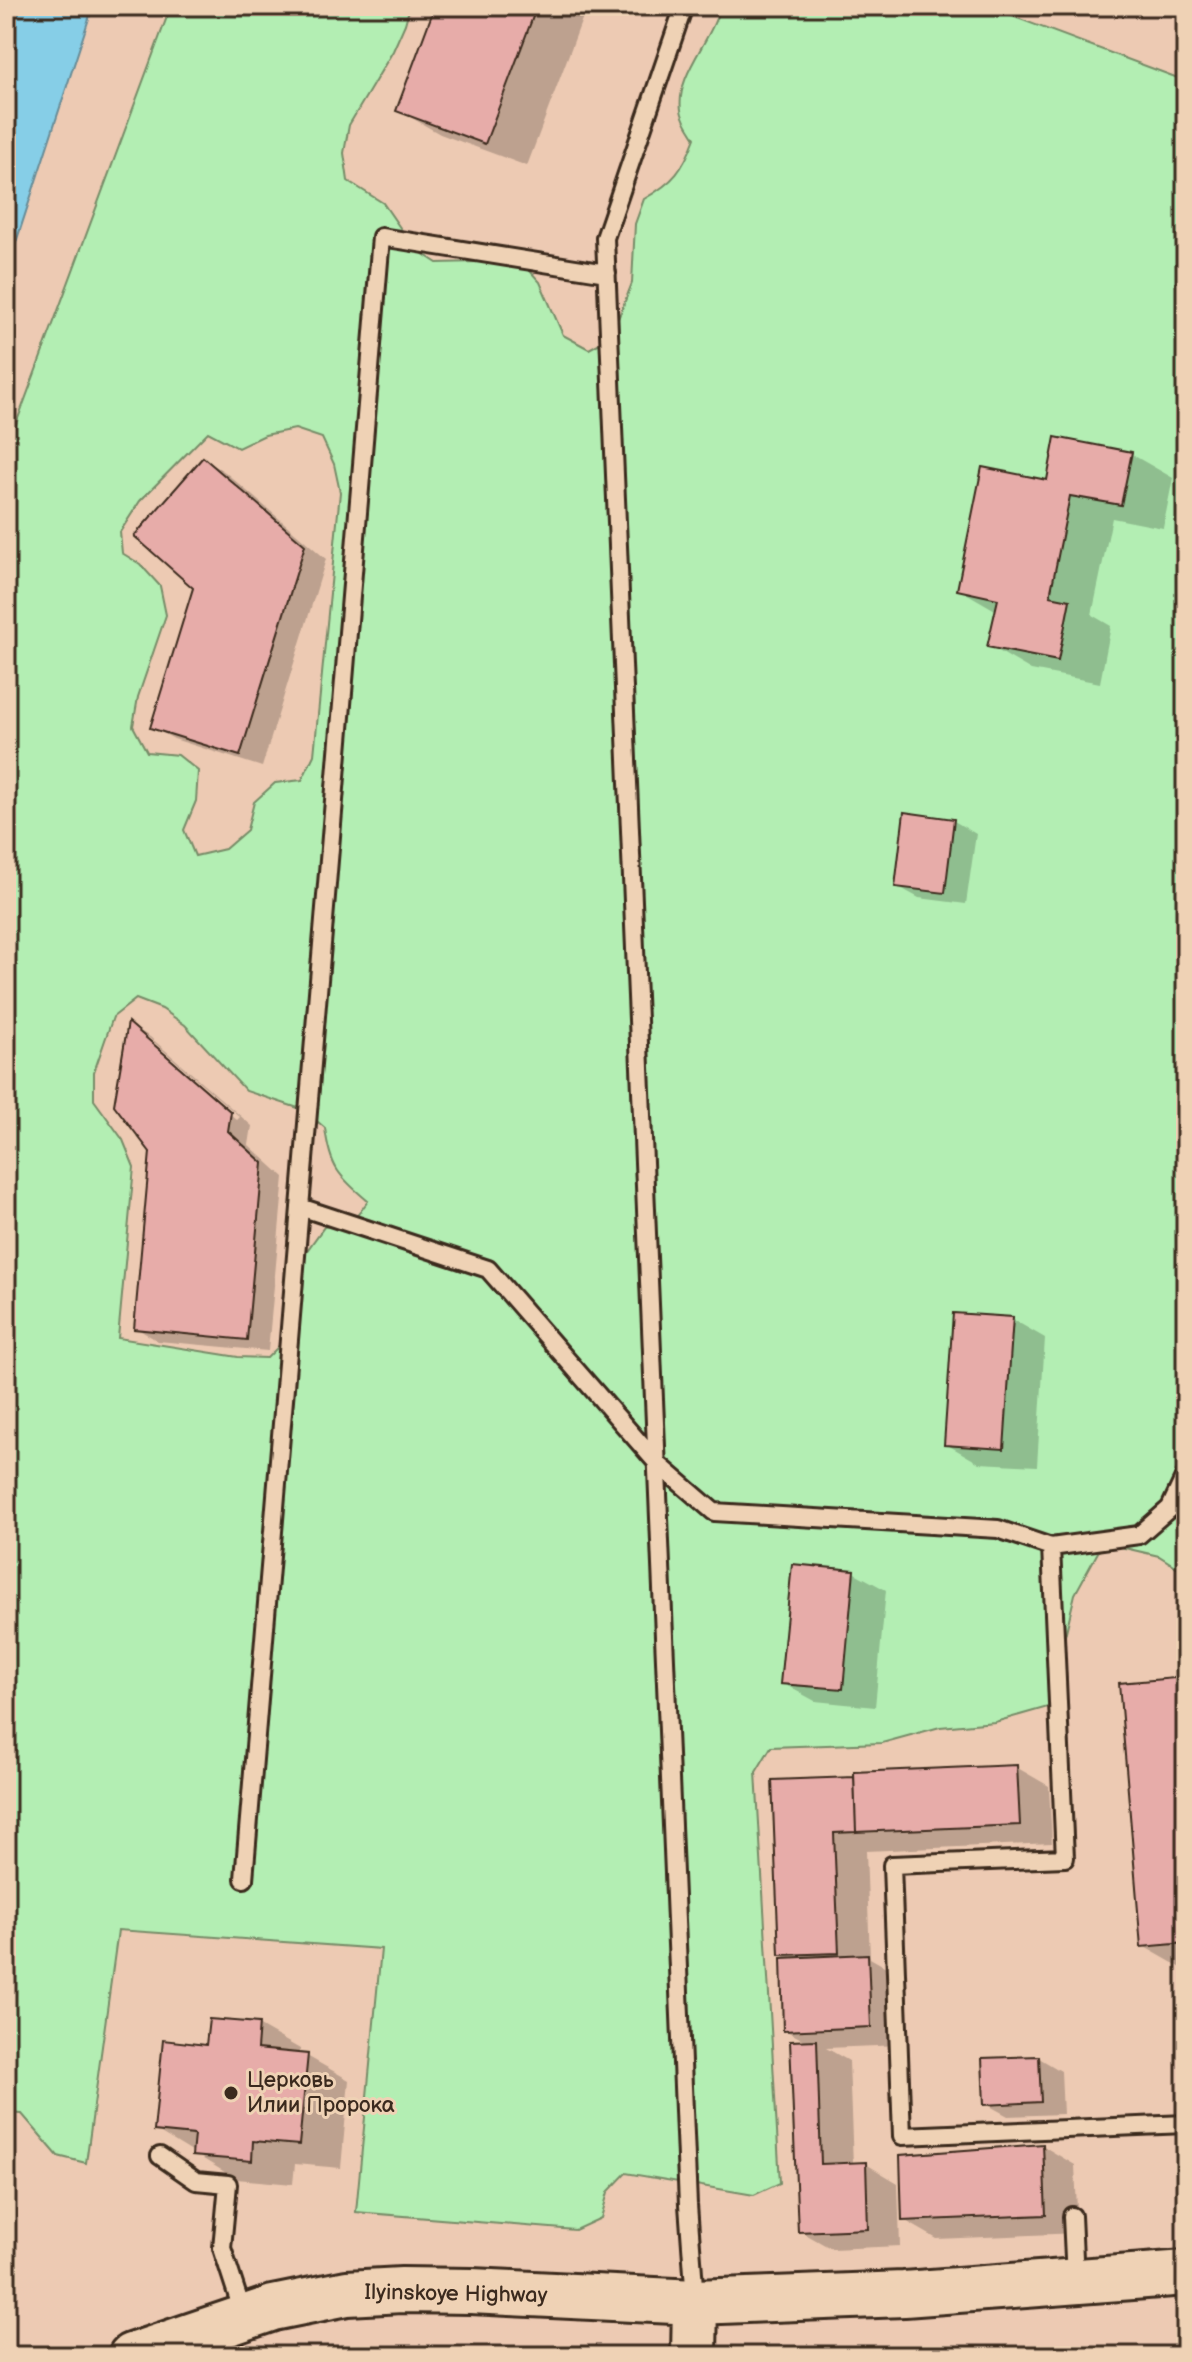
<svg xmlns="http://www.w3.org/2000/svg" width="1192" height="2362" font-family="'Balsamiq Sans',sans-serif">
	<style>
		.green { fill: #b3eeb3; stroke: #778c68; stroke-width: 2; fill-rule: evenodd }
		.water { fill: #86cee7; stroke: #688c97; stroke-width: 2 }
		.shadow { fill: #0003; fill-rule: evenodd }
		.building { fill: #e7aca9; stroke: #3b2a1e; stroke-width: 2 }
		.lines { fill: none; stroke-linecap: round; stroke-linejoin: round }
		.lane-casing { stroke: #3b2a1e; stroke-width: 22 }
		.secondary-casing { stroke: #3b2a1e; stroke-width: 50 }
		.lane { stroke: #efd2b5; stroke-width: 16 }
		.secondary { stroke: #efd2b5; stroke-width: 44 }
		.poi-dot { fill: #3b2a1e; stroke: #efd2b5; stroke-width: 3 }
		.labels { text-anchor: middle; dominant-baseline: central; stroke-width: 6; stroke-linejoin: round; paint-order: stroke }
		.poi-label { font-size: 22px; fill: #3b2a1e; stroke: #efd2b5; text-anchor: start }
		.street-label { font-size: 22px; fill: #3b2a1e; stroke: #efd2b5 }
	</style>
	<rect width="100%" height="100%" fill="#edcab3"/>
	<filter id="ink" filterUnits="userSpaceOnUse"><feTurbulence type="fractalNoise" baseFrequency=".0125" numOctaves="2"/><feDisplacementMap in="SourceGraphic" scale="16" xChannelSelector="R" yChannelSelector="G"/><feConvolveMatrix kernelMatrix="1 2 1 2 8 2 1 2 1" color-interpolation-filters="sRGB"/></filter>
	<g filter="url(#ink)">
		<!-- green -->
		<path class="green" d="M171,6H410L405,24L393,51L349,125L344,153L348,181L383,203L414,248L437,263L521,261L540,282L563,335L589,349L611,337L632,283L635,224L644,199C674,182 683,170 695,138C690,130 682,119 681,110C676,74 712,41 720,6H985L1186,81V1573L1159,1556L1103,1543L1075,1594L1048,1707L995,1722L940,1727L882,1743L771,1747L756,1772L780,2183L754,2195L626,2173L608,2192L601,2218L575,2230L356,2212L381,1949L118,1930L86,2163L58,2156L22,2114L6,2113V451ZM295,429L322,438L334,464L340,492L314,755L302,780L275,783L254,802L247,830L225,849L195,856L184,830L196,801L198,771L178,755L147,752L133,726L138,697L166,615L160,586L140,564L122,553L120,532L140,501L208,432L238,448L265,435ZM136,999L162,1009L185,1025L246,1091L304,1110L325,1128C330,1167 338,1176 368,1201L353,1221L324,1227L306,1252L298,1310L287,1338L267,1358L238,1357L118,1338L134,1167L123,1140L94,1100V1072L113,1017Z"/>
		<!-- water -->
		<path class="water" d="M6,6H93L6,273Z"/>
		<!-- shadow -->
		<path class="shadow" d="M437,6H587L527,166L440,134L398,110Z
			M1131,454L1173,478L1163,528L1112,518L1092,615L1111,626L1100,683L1031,670L990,646L997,611L959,589L1048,482Z
			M204,459L225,472L326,559L262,767L174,739L152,727L195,587Z
			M954,821L976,834L966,904L919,898L897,886Z
			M130,1025L150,1037L252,1126L249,1145L284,1177L268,1351L158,1341L136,1328L152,1152ZM148,1037L240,1117L237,1120L148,1043Z
			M1012,1319L1045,1338L1037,1466L979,1463L946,1444Z
			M853,1572L886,1590L875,1707L815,1701L782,1683Z
			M1186,1679V1970H1185L1143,1946Z
			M1016,1767L1049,1786L1052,1843L866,1851L870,1958L900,1975L903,2045L826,2048L849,2061L853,2165L866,2164L898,2183L900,2246L832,2249L800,2231L807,2042L785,2030L791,1960L781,1954L774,1782Z
			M258,2025L300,2049V2055L307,2056L349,2080L341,2168L295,2164L293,2184L236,2179L156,2130L208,2047Z
			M1039,2058L1061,2071L1063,2114L1008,2116L986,2104Z
			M1043,2146L1075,2165L1078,2233L937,2239L904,2220Z"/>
		<!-- building -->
		<path class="building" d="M435,6H537L485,144L396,111Z
			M1168,6H1186V14L1173,10Z
			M1055,437L1132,452L1121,505L1070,496L1050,596L1070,600L1058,661L987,647L998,599L957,590L982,467L1047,480Z
			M203,457L305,545L240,756L150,728L193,588L134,536Z
			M904,812L954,819L945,893L895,887Z
			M128,1022L231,1112L228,1131L263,1163L247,1340L134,1329L150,1152L114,1105Z
			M953,1313L1013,1317L1004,1449L944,1445Z
			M792,1564L854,1570L843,1689L780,1684Z
			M1186,1677V1943L1141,1947L1119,1683Z
			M1017,1765L1020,1825L856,1832L854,1772Z
			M854,1777L856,1832L834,1833L839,1953L779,1955L772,1780Z
			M868,1954L871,2027L783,2031L781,1958Z
			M209,2019L259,2023L257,2049L308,2054L299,2145L253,2141L252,2161L192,2156L194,2135L154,2131L163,2040L206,2045Z
			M817,2040L821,2164L866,2162L868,2229L798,2232L790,2041Z
			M1039,2056L1041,2102L984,2105L982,2058Z
			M1043,2144L1046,2215L902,2221L900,2155Z
			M1028,2350V2356H931V2352Z
			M1121,2350V2356H1067V2352Z"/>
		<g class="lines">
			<!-- lane casing -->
			<g class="lane-casing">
				<path id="lane" d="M684,6L605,238L688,2205L695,2300
					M300,1207L488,1269L657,1463L714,1512L998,1529L1051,1547L1065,1858L892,1865L902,2136L1186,2124
					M1051,1547L1139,1535L1170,1508L1186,1474
					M244,1879L381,237L607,273
					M160,2156L196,2181L228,2184L222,2248L244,2316
					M1072,2216L1075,2279"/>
			</g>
			<!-- secondary casing -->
			<g class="secondary-casing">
				<path id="secondary" d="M131,2356L273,2308L347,2293L402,2290L471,2291L695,2302L904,2294L1186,2273
					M694,2356L695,2302"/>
			</g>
			<!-- lane -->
			<use href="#lane" class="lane"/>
			<!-- secondary -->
			<use href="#secondary" class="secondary"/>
		</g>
	</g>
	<!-- markers -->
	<circle class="poi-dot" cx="231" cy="2093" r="8"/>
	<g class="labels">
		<!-- poi labels -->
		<g class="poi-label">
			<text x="247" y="2080">Церковь<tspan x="247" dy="25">Илии Пророка</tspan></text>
		</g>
		<!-- street labels -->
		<g class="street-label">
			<text transform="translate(456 2294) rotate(1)">Ilyinskoye Highway</text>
		</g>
	</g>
	<!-- margin -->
	<rect width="1192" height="2362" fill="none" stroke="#efd2b5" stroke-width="32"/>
	<rect x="16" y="16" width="1160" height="2330" fill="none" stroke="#3b2a1e" stroke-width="3" filter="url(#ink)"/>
</svg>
